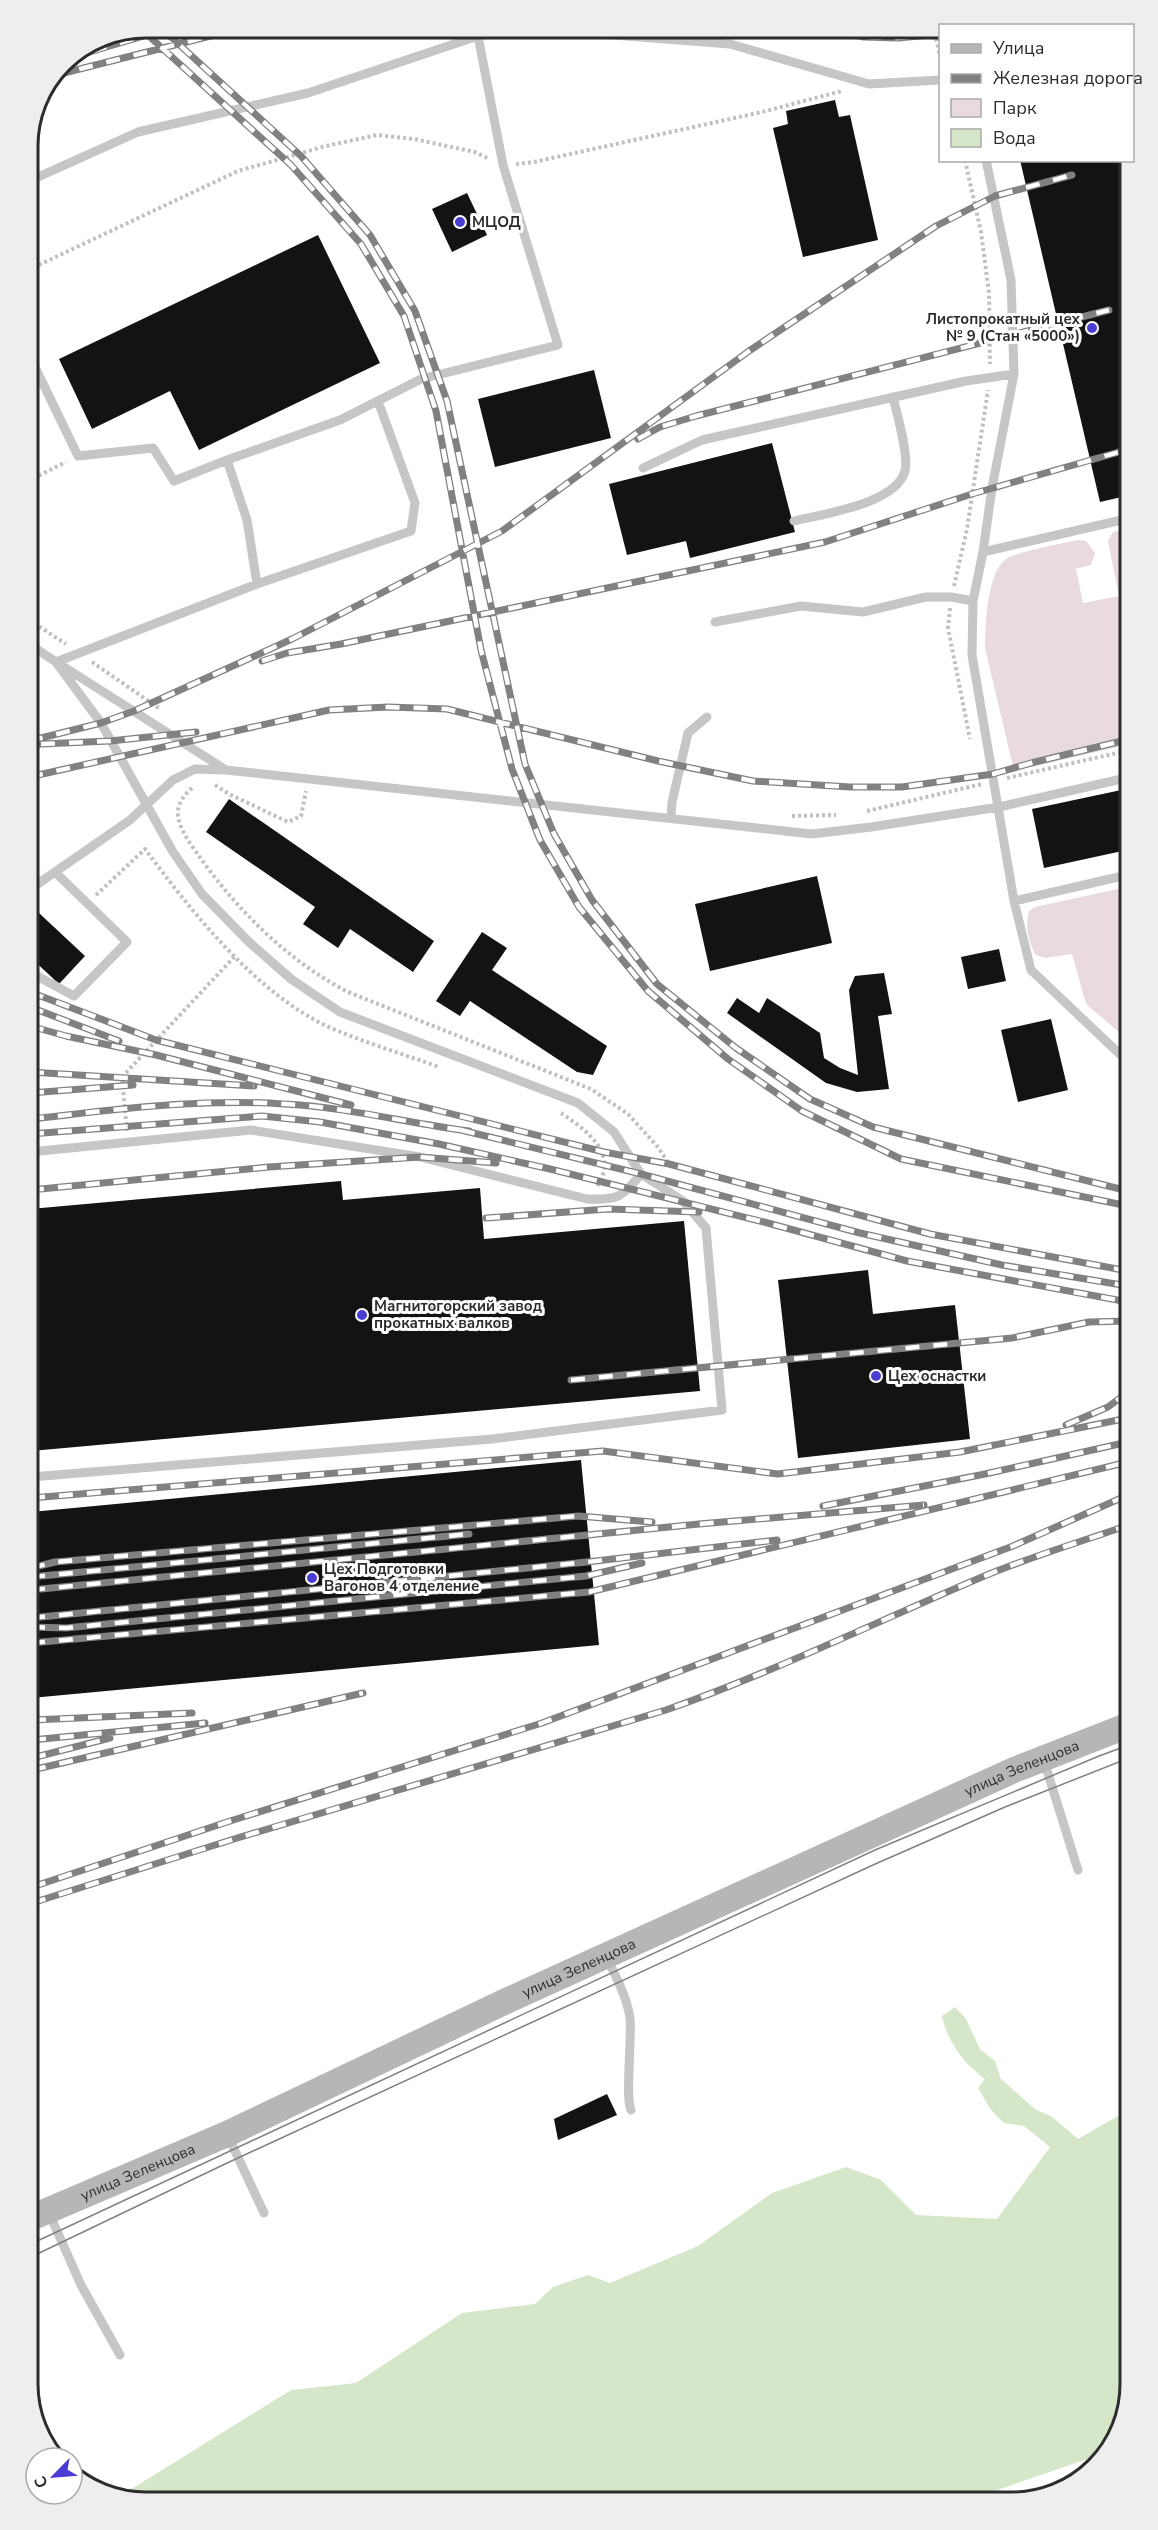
<svg xmlns="http://www.w3.org/2000/svg" width="1158" height="2530" font-family="'Nunito Sans',sans-serif">
	<style>
		.green { fill: #e8dadf }
		.water { fill: #d5e7c8 }
		.building { fill: #131313 }
		.lines { fill: none; stroke-linecap: round; stroke-linejoin: round }
		.path { stroke: #c0c0c0; stroke-width: 4; stroke-dasharray: 3 3; stroke-linecap: butt }
		.lane { stroke: #c6c6c6; stroke-width: 9 }
		.secondary { stroke: #b6b6b6; stroke-width: 26 }
		.tram { stroke: #818181; stroke-width: 1.5 }
		.rail-casing { stroke: #818181; stroke-width: 7 }
		.rail { stroke: #fff; stroke-width: 4.5; stroke-dasharray: 14; stroke-linecap: butt }
		.poi-dot { fill: #4b3dd3; stroke: #fff; stroke-width: 2 }
		.labels { text-anchor: middle; dominant-baseline: central; stroke-width: 6; stroke-linejoin: round; paint-order: stroke }
		.poi-label { font-size: 15px; font-weight: bold; fill: #2c2c2c; stroke: #fff; text-anchor: start }
		.street-label { font-size: 15px; fill: #2c2c2c; stroke: #fff }
		.rim { fill: none; stroke: #2c2c2c; stroke-width: 3 }
	</style>
	<rect width="100%" height="100%" fill="#fff"/>
	<!-- green -->
	<path class="green" d="M1126,529V745L1014,771L985,648C985,627 987,572 1006,559C1019,551 1061,544 1078,540L1086,541L1095,553L1091,565L1076,569L1083,603L1119,596L1108,541L1113,532Z
		M1127,887V1039L1086,1004L1072,954L1045,958L1036,955C1028,941 1025,926 1029,911L1035,907Z"/>
	<!-- water -->
	<path class="water" d="M955,2007L966,2019L980,2049L995,2061L1001,2079L1036,2110L1051,2116L1078,2139L1130,2109L1131,2385L1108,2452L977,2497L138,2503L112,2493L133,2488L291,2390L356,2383L462,2313L535,2304L553,2287L588,2275L610,2283L698,2246L772,2193L846,2167L881,2180L916,2215L997,2219L1050,2147L1024,2126L1004,2123L991,2110L978,2088L985,2079C964,2064 947,2041 942,2016Z"/>
	<!-- building -->
	<path class="building" d="M835,100L839,117L850,115L878,240L803,257L773,128L788,124L786,111Z
		M1020,160H1125L1126,496L1100,502Z
		M467,193L487,235L452,252L432,209Z
		M318,235L380,363L199,450L170,391L92,429L59,359Z
		M594,370L611,438L495,467L478,399Z
		M772,443L795,532L690,558L686,541L627,555L609,484Z
		M1126,789L1127,850L1044,868L1032,809Z
		M229,799L434,941L413,972L350,929L338,948L303,924L315,907L206,832Z
		M817,876L832,943L710,971L695,904Z
		M39,913L85,956L59,984L29,956V923Z
		M482,932L507,948L492,970L607,1046L593,1075L577,1072L470,1001L460,1016L436,1001Z
		M999,949L1006,981L968,989L961,957Z
		M884,973L892,1014L878,1016L889,1089L857,1092L826,1083L727,1013L737,998L759,1013L767,998L820,1033L824,1058L840,1068L858,1075L849,990L855,976Z
		M1051,1019L1068,1090L1018,1102L1001,1030Z
		M341,1181L343,1200L480,1188L484,1239L684,1221L700,1391L31,1451L30,1209Z
		M868,1270L873,1314L955,1305L970,1439L798,1458L778,1280Z
		M581,1460L599,1645L31,1698V1512Z
		M607,2094L617,2115L558,2140L554,2119Z"/>
	<g class="lines">
		<!-- path -->
		<path class="path" d="M933,27L940,55
			M965,160L981,232L989,293L990,364
			M516,164L534,162L762,112L842,91
			M28,270L238,171L326,146L377,135L414,139L475,152L489,159
			M28,481L66,462
			M954,586L967,529L988,390
			M950,608L948,628L970,739
			M29,620L66,644
			M92,662L160,709
			M1007,778L1126,751
			M215,785L229,794L288,822L301,816L306,791
			M192,788C184,795 177,804 178,815C179,829 191,845 199,856C238,911 288,961 348,992L591,1089L628,1114L657,1146L669,1164
			M867,811L982,784
			M792,816L836,815
			M96,895L145,849C192,912 257,995 331,1028C366,1043 403,1054 439,1067
			M561,1113C585,1129 620,1154 597,1186
			M127,1131L122,1077L236,955
			M1049,2497L1053,2495"/>
		<!-- lane -->
		<path class="lane" d="M986,160L1011,280L1014,374L992,488L983,552L1126,519
			M27,182L138,132L308,93L478,36L523,28L730,44L869,84L940,80
			M34,365L78,456L153,448L174,481L227,460L247,520L257,584
			M227,460L340,420L421,379L558,345L503,165L478,36
			M643,468L702,440L966,381L1014,374
			M794,521C823,514 896,504 905,471C909,455 897,414 893,397
			M983,552L973,601L972,655L1014,901L1031,970L1127,1061
			M715,622L801,606L863,612L926,597H951L973,601
			M29,644L56,662L101,723L173,852L202,894L249,942L291,979L340,1012L578,1103L614,1132L641,1174C621,1198 619,1200 587,1199L420,1157L251,1130L30,1152
			M56,662L257,584L411,531L415,503L378,401
			M61,665L226,770L812,834L871,827L999,807L1126,778
			M671,818L672,802L688,733L707,717
			M29,890L130,820L173,780L195,769L224,770
			M1014,901L1127,875
			M29,968L39,977L74,996L127,942L55,872
			M31,1477L492,1439L722,1410L706,1228L683,1201L641,1174
			M1044,1761L1078,1870
			M607,1958C616,1977 627,1997 630,2018C632,2038 625,2099 631,2110
			M228,2136L264,2213
			M49,2213L81,2285L120,2355"/>
		<!-- secondary -->
		<path class="secondary" id="s1" d="M33,2217L227,2134L502,2003L1014,1770L1129,1725"/>
		<!-- tram -->
		<path class="tram" d="M33,2243L875,1850L1099,1756L1129,1745
			M33,2256L225,2164L873,1865L1005,1807L1129,1758"/>
		<!-- rail casing -->
		<g class="rail-casing">
			<path id="rail" d="M160,27L301,156L370,235L415,311L447,401L525,764L554,834L592,900L657,984L736,1048L810,1099L873,1127L1128,1191
				M812,27L864,37L898,38L940,34
				M140,28L291,165L361,244L404,316L436,411L481,650L512,769L540,840L579,907L648,991L728,1059L802,1111L901,1159L1128,1206
				M66,59L174,27
				M52,76L246,27
				M638,439L660,427L696,416L1109,310
				M262,661L287,653L341,644L825,542L972,494L1126,450
				M29,741L101,723L134,711L292,639L502,531L749,351L936,226L995,196L1072,175
				M41,744L110,741L196,732
				M29,777L329,710L388,707L447,709L658,761L753,781L850,787H902L993,774L1031,763L1126,740
				M30,992L156,1040L604,1152L669,1164L930,1234L1128,1271
				M30,1007L119,1041
				M30,1026L66,1036L156,1055L351,1105
				M30,1072L254,1086
				M30,1093L133,1085
				M30,1119C114,1110 199,1098 284,1104C346,1107 407,1123 469,1131
				M461,1130L641,1174L860,1233L1002,1265L1128,1286
				M30,1134L262,1116L320,1122L439,1144L550,1169L764,1222L907,1261L1128,1302
				M30,1190L269,1167L420,1157L496,1163
				M486,1218L608,1209L699,1212
				M571,1380L1012,1338L1089,1322L1128,1321
				M1066,1425L1108,1407L1128,1392
				M31,1498L603,1451L778,1474L960,1452L1128,1418
				M823,1506L985,1474L1128,1442
				M31,1568L55,1562L578,1516L652,1522
				M31,1577L469,1534
				M31,1590L699,1524L924,1505
				M31,1618L587,1562L777,1540
				M31,1627L66,1628L586,1576L642,1563
				M31,1643L589,1592L1128,1462
				M32,1720L192,1713
				M32,1740L205,1723
				M32,1758L110,1738
				M32,1770L363,1693
				M32,1887L227,1822L542,1723L1013,1546L1128,1495
				M32,1903L234,1839L666,1710C774,1672 876,1622 982,1577C1030,1557 1080,1542 1129,1525"/>
		</g>
		<!-- rail -->
		<use href="#rail" class="rail"/>
	</g>
	<!-- markers -->
	<g class="poi-dot">
		<circle cx="460" cy="222" r="6"/>
		<circle cx="1092" cy="328" r="6"/>
		<circle cx="362" cy="1315" r="6"/>
		<circle cx="876" cy="1376" r="6"/>
		<circle cx="312" cy="1578" r="6"/>
	</g>
	<g class="labels">
		<!-- poi labels -->
		<g class="poi-label">
			<text x="472" y="222">МЦОД</text>
			<text x="1080" y="319" text-anchor="end">Листопрокатный цех<tspan x="1080" dy="17">№ 9 (Стан «5000»)</tspan></text>
			<text x="374" y="1306">Магнитогорский завод<tspan x="374" dy="17">прокатных валков</tspan></text>
			<text x="888" y="1376">Цех оснастки</text>
			<text x="324" y="1569">Цех Подготовки<tspan x="324" dy="17">Вагонов 4 отделение</tspan></text>
		</g>
		<!-- street labels -->
		<g class="street-label">
			<text stroke="none"><textPath href="#s1" startOffset="1086">улица Зеленцова</textPath></text>
			<text stroke="none"><textPath href="#s1" startOffset="600">улица Зеленцова</textPath></text>
			<text stroke="none"><textPath href="#s1" startOffset="114">улица Зеленцова</textPath></text>
		</g>
	</g>
	<!-- crop -->
	<path d="M0 0H1158V2530H0ZM146 38H1012A108 108 0 0 1 1120 146V2384A108 108 0 0 1 1012 2492H146A108 108 0 0 1 38 2384V146A108 108 0 0 1 146 38Z" fill="#eee" fill-rule="evenodd"/>
	<path class="rim" d="M146 38H1012A108 108 0 0 1 1120 146V2384A108 108 0 0 1 1012 2492H146A108 108 0 0 1 38 2384V146A108 108 0 0 1 146 38Z"/>
	<!-- legend -->
	<rect x="939" y="24" width="195" height="138" fill="#ffffff" stroke="#ababab" stroke-width="1.5"/>
	<rect x="951" y="44" width="30" height="9" fill="#b6b6b6" stroke="#ababab" stroke-width="1.5"/>
	<text x="993" y="54" font-size="18" fill="#2c2c2c">Улица</text>
	<rect x="951" y="74" width="30" height="9" fill="#818181" stroke="#ababab" stroke-width="1.5"/>
	<text x="993" y="84" font-size="18" fill="#2c2c2c">Железная дорога</text>
	<rect x="951" y="99" width="30" height="18" fill="#e8dadf" stroke="#ababab" stroke-width="1.5"/>
	<text x="993" y="114" font-size="18" fill="#2c2c2c">Парк</text>
	<rect x="951" y="129" width="30" height="18" fill="#d5e7c8" stroke="#ababab" stroke-width="1.5"/>
	<text x="993" y="144" font-size="18" fill="#2c2c2c">Вода</text>
	<!-- north arrow -->
	<g transform="translate(54 2476) rotate(245)"><circle r="28" fill="#ffffff" stroke="#ababab" stroke-width="1.5"/>
	<path d="M0-4.5L10 22L0 15L-10 22Z" fill="#4b3dd3"/>
	<text y="-9" font-size="16" font-weight="bold" text-anchor="middle" fill="#2c2c2c">С</text>
	</g>
</svg>
